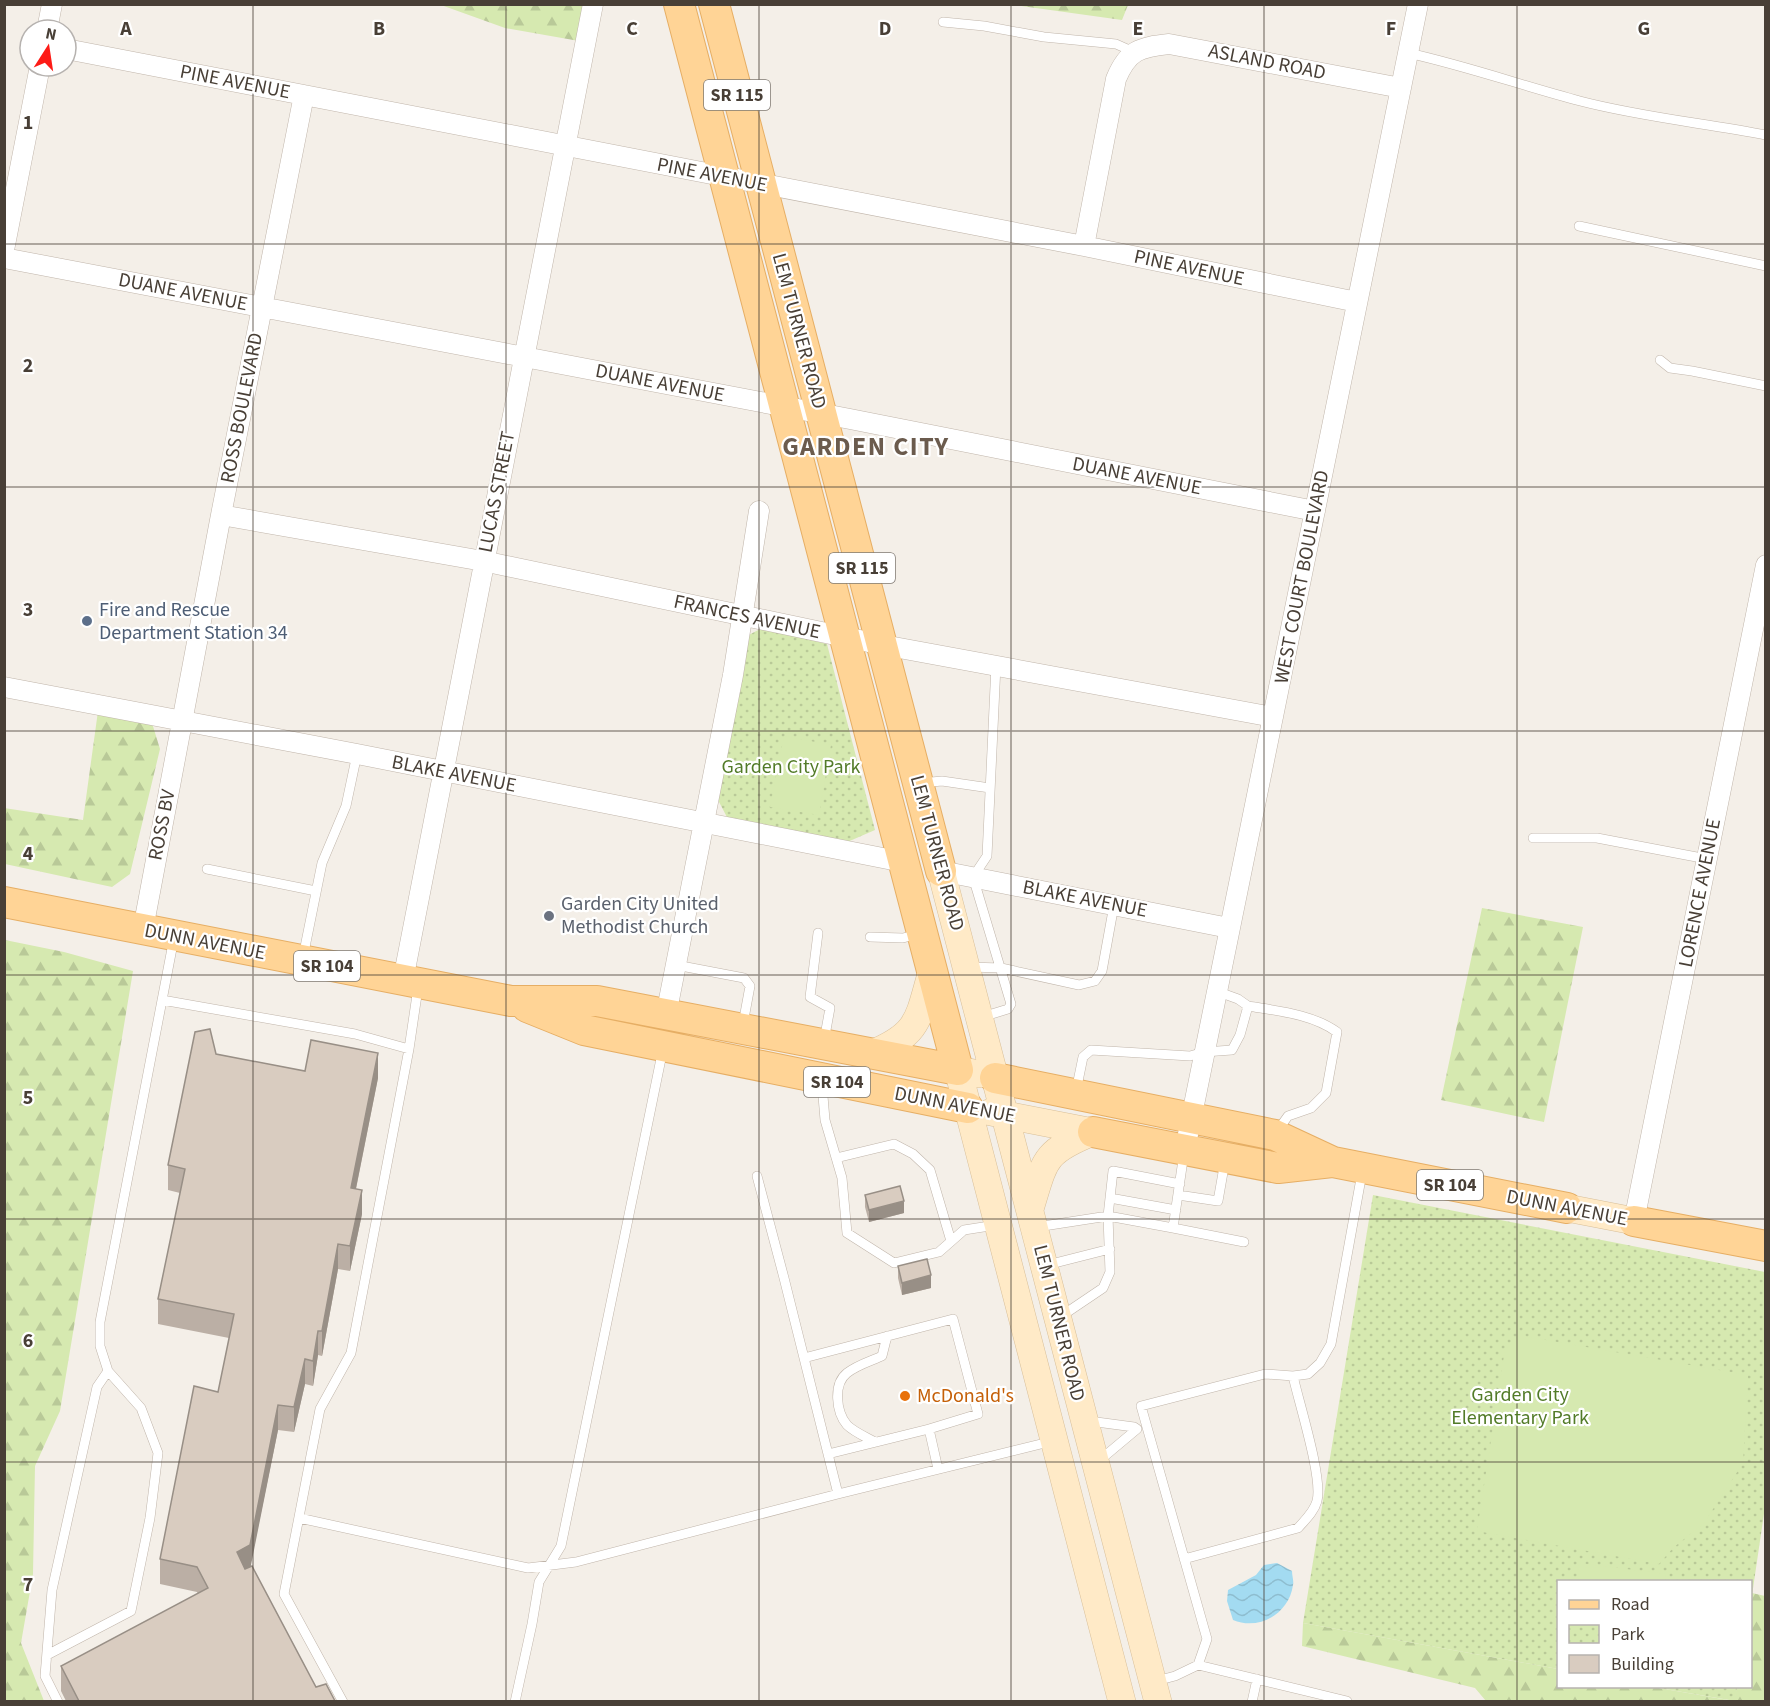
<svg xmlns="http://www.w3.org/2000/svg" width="1770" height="1706" font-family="'Source Sans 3',sans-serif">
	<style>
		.forest { fill: url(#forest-firs) }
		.park { fill: url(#park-dots) }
		.pitch { fill: #d6e9b0 }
		.water { fill: url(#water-waves) }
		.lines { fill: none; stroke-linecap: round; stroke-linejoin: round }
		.service-casing { stroke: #c0b5aa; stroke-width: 10 }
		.minor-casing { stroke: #c0b5aa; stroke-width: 21 }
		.secondary-casing { stroke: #d8bf99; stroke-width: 28 }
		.primary-casing { stroke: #e6ae64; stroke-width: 32 }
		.service { stroke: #fff; stroke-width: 9 }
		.minor { stroke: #fff; stroke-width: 20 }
		.secondary { stroke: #ffeac7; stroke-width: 27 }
		.primary { stroke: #ffd496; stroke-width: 30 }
		.wall { fill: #bbafa5 }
		.shaded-wall { fill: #988f86 }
		.building { fill: #d9ccc0; stroke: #988f86; stroke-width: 1.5 }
		.grid { fill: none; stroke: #483f36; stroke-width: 1.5; stroke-opacity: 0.55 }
		.service-dot { fill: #5c6f8a; stroke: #fff; stroke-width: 2 }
		.worship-dot { fill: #6b7280; stroke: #fff; stroke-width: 2 }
		.food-dot { fill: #e8710a; stroke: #fff; stroke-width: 2 }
		.labels { text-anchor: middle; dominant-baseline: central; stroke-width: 4.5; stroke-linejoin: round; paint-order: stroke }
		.shield { fill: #fff; stroke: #7f7972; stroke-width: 1.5 }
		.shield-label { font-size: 18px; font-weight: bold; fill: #483f36 }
		.street-label { font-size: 20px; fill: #483f36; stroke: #fff }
		.service-label { font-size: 20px; fill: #4e5e75; stroke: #fff; text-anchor: start }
		.park-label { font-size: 20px; fill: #527b28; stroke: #fff }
		.worship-label { font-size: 20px; fill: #5b616d; stroke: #fff; text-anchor: start }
		.food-label { font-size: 20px; fill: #c56008; stroke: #fff; text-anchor: start }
		.district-label { font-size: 26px; font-weight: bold; letter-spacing: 1.5px; fill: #6b5b4d; stroke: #fff }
		.grid-label { font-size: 20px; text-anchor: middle; font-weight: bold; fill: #483f36; stroke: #fff; stroke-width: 4.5; stroke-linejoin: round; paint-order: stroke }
	</style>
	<defs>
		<pattern id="forest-firs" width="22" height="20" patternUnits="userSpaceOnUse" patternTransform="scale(1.5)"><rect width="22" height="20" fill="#d6e9b0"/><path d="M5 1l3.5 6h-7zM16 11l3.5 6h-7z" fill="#b9c998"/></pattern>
		<pattern id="park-dots" width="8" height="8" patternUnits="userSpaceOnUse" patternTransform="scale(1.5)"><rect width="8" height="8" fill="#d6e9b0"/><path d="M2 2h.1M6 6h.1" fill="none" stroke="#b9c998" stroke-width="1.8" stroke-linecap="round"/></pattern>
		<pattern id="water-waves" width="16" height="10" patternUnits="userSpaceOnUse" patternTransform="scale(1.5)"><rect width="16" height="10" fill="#a3dbf1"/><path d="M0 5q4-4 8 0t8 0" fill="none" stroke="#8ebdcf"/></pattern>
	</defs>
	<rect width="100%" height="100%" fill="#f4efe8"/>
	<!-- forest -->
	<path class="forest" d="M441,5H586L579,41L505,28Z
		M1015,5L1128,4V5L1122,20Z
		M98,711L152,723L160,749L130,874L112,887L5,864L4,808L83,820Z
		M1482,908L1583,927L1544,1122L1441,1100Z
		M5,940L64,952L133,971L60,1411L35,1466L33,1574L21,1643L44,1701H5Z
		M1752,1593L1765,1596V1701H1486L1475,1688L1302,1646L1303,1623L1558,1669V1686L1653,1687L1734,1701L1737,1687L1750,1686Z"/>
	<!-- park -->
	<path class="park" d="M762,628L827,644L875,830L845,843L729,821L718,800L745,637Z
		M1373,1195L1765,1272V1507L1751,1602L1750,1582H1558V1669L1303,1623Z
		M1653,1687L1737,1686V1687L1735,1701Z"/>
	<!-- pitch -->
	<path class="pitch" d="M784,736L831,745L819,815L770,807Z
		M1522,1336L1748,1375L1743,1463L1704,1523L1673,1548L1659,1564L1477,1531L1505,1349Z
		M1579,1563L1666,1574L1665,1581H1578Z"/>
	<!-- water -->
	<path class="water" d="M1277,1563L1292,1571C1292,1576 1294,1581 1293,1585C1289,1614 1259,1631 1233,1620L1227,1601L1228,1590L1256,1575L1264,1565Z"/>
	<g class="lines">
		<!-- service casing -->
		<g class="service-casing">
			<path id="service" d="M943,22L984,26L1044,37L1116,44L1134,52
				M1408,53C1467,66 1523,86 1580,101C1641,117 1704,123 1766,135
				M1579,226L1766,266
				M1660,360L1670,368L1692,371L1766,386
				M921,783L942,781L990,788
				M1533,838H1597L1707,859
				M207,869L316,891
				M818,933L810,997L830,1008L824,1041
				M870,937L903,938L918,934
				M303,957L322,863L346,806L357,754
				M676,965L744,978L750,986L743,1024
				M969,967L1001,968L1079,985L1095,981L1102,971L1114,905
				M162,1000L355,1034L409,1049
				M1248,1006C1278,1011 1312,1014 1337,1032L1326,1093L1311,1108L1288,1116L1278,1130
				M982,1017L1008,1009L1011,1004L973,877L987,856L996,665
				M822,1084L825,1120L842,1178L847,1233L894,1263L939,1252L964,1230L996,1225
				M1076,1091L1083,1057L1091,1050L1190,1056L1204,1052L1232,1050L1240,1035L1248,1006L1238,999L1216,991
				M836,1158L894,1144L913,1154L930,1170L951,1241
				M757,1176L784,1278L838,1494
				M1178,1195L1218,1201L1225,1161
				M1110,1198L1176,1210
				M1037,1227L1108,1216L1173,1228L1184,1153
				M1173,1228L1244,1242
				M1047,1265L1110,1249
				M1060,1317L1103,1288L1110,1272L1108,1216L1113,1171L1180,1184
				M804,1358L953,1319L978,1414L929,1429L938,1469
				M1089,1421L1134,1427L1137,1429L1100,1460
				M875,1442C866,1437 854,1432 847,1425C836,1412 833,1384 847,1373C857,1365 871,1361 882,1356L887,1336
				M828,1454L929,1429
				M299,1518L528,1568L576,1562L838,1494L1053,1441
				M1184,1559L1298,1528C1305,1520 1314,1512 1317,1501C1323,1478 1299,1403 1293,1376
				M47,1655L131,1611L150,1518L158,1453L141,1408L108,1371
				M1198,1665L1347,1701
				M1156,1681L1175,1676L1198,1665L1207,1639L1141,1406L1265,1374L1293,1376L1308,1374L1320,1363L1331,1344L1362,1173
				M58,1702L45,1676L52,1590L97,1387L108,1371L100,1346V1322L174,938
				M343,1702L284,1594L320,1409L351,1353L409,1049L418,988
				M515,1702L532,1624L539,1582L561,1546L663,1049
				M1252,1702L1257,1679"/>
		</g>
		<!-- minor casing -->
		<g class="minor-casing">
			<path id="minor" d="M47,30L52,4
				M66,49L1084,246L1357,302
				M1084,246L1116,79C1128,50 1140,47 1169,44L1401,88
				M4,250L40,66
				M4,258L850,419L1315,511
				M221,515L483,561L883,645L1273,717
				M4,687L357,754L903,862
				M941,871L1229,928
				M143,929L221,515L304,95
				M403,980L593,4
				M666,1015L733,675L759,511
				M1185,1149L1418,4
				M1634,1221L1766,565"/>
		</g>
		<!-- secondary casing -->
		<g class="secondary-casing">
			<path id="secondary" d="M941,871L1158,1702
				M871,1054C920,1034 918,1019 932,971
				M979,1074L958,1070L1122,1702
				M991,1112L1093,1132
				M1567,1208L1634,1221
				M1030,1209C1045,1160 1043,1152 1093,1132"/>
		</g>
		<!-- primary casing -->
		<g class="primary-casing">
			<path id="primary" d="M714,4L941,871
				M4,902L511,1001H597L958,1070L679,4
				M527,1007L584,1030L968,1108
				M995,1078L1275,1135L1333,1162L1567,1208
				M1093,1132L1278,1168L1332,1162
				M1634,1221L1766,1246"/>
		</g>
		<!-- service -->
		<use href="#service" class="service"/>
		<!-- minor -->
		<use href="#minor" class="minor"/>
		<!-- secondary -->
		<use href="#secondary" class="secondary"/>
		<!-- primary -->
		<use href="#primary" class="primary"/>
	</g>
	<!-- wall -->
	<path class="wall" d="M216,1054L305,1071L378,1078L356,1189L362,1214L350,1271L338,1269L322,1356L318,1355L313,1386L305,1384L294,1432L278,1430L250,1566L316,1687L335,1701H66L61,1691V1666L198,1594L197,1592L160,1584V1559L218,1392L229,1338L158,1324V1299L180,1193L168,1190V1165Z
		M865,1195L904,1213L869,1222L865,1207Z
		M898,1266L931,1288L902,1295L898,1278Z"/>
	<!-- shaded-wall -->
	<path class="shaded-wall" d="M378,1053V1078L351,1213V1188Z
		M362,1190V1214L350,1271V1246Z
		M904,1201V1213L869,1222V1210Z
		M338,1244V1269L322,1356V1331Z
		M931,1275V1288L902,1295V1283Z
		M318,1331V1355L313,1386V1361Z
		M305,1359V1384L294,1432V1407Z
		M278,1405V1430L250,1570L237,1577V1552Z"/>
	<!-- building -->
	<path class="building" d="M210,1029L216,1054L305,1071L311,1040L378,1053L351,1188L362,1190L350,1246L338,1244L322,1331H318L313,1361L305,1359L294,1407L278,1405L250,1545L237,1552L245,1569L252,1566L316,1687L326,1684L335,1701H79L61,1666L208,1588L197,1567L160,1559L194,1386L218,1392L234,1314L158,1299L185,1169L168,1165L195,1032Z
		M900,1186L904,1201L869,1210L865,1195Z
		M927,1259L931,1275L902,1283L898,1266Z"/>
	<!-- grid -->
	<path class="grid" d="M253,4V1702M506,4V1702M759,4V1702M1011,4V1702M1264,4V1702M1517,4V1702M4,244H1766M4,487H1766M4,731H1766M4,975H1766M4,1219H1766M4,1462H1766"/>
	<!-- markers -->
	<circle class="service-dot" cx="87" cy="621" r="6"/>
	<circle class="worship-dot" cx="549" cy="916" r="6"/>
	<circle class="food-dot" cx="905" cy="1396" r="6"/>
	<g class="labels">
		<!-- shield labels -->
		<g class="shield">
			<rect x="704" y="80" width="66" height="30" rx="4.5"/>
			<rect x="829" y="553" width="66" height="30" rx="4.5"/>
			<rect x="294" y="951" width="66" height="30" rx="4.5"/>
			<rect x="804" y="1067" width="66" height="30" rx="4.5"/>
			<rect x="1417" y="1170" width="66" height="30" rx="4.5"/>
		</g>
		<g class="shield-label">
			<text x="737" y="95">SR 115</text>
			<text x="862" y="568">SR 115</text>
			<text x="327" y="966">SR 104</text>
			<text x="837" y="1082">SR 104</text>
			<text x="1450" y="1185">SR 104</text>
		</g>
		<!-- street labels -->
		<g class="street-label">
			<text transform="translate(1267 62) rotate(11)">ASLAND ROAD</text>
			<text transform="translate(235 82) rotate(11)">PINE AVENUE</text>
			<text transform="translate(712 175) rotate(11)">PINE AVENUE</text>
			<text transform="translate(1189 268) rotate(12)">PINE AVENUE</text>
			<text transform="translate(183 292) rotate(11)">DUANE AVENUE</text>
			<text transform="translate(799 331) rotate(75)">LEM TURNER ROAD</text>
			<text transform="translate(660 383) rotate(11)">DUANE AVENUE</text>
			<text transform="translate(242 408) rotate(-79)">ROSS BOULEVARD</text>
			<text transform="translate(1137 476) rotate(11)">DUANE AVENUE</text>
			<text transform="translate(497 492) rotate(-79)">LUCAS STREET</text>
			<text transform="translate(1302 577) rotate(-79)">WEST COURT BOULEVARD</text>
			<text transform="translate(747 617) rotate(12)">FRANCES AVENUE</text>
			<text transform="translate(454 774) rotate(11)">BLAKE AVENUE</text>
			<text transform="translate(162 825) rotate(-79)">ROSS BV</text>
			<text transform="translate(937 853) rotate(75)">LEM TURNER ROAD</text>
			<text transform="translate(1700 893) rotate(-79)">LORENCE AVENUE</text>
			<text transform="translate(1085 899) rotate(11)">BLAKE AVENUE</text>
			<text transform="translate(205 942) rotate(11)">DUNN AVENUE</text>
			<text transform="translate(955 1105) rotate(11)">DUNN AVENUE</text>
			<text transform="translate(1567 1208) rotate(11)">DUNN AVENUE</text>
			<text transform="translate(1059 1323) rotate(76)">LEM TURNER ROAD</text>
		</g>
		<!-- service labels -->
		<g class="service-label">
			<text x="99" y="610">Fire and Rescue<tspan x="99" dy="23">Department Station 34</tspan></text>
		</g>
		<!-- park labels -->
		<g class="park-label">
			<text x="791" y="767">Garden City Park</text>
			<text x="1520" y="1395">Garden City<tspan x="1520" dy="23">Elementary Park</tspan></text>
		</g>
		<!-- worship labels -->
		<g class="worship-label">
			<text x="561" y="904">Garden City United<tspan x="561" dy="23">Methodist Church</tspan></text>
		</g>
		<!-- food labels -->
		<g class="food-label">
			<text x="917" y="1396">McDonald's</text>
		</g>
		<!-- district labels -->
		<g class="district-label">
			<text x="866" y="446">GARDEN CITY</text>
		</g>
	</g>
	<g class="grid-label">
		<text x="126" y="35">A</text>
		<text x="379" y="35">B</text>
		<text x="632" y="35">C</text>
		<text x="885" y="35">D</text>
		<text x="1138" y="35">E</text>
		<text x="1391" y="35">F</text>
		<text x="1644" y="35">G</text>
		<text x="28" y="129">1</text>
		<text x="28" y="372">2</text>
		<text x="28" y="616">3</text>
		<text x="28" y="860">4</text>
		<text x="28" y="1104">5</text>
		<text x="28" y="1347">6</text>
		<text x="28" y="1591">7</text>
	</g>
	<!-- border -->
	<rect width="1770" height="1706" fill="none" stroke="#483f36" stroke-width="12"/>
	<!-- legend -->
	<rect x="1557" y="1580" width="195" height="108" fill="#ffffff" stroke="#b6b2af" stroke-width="1.5"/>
	<rect x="1569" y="1600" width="30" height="9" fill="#ffd496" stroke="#b6b2af" stroke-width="1.5"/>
	<text x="1611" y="1610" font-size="18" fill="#483f36">Road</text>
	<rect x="1569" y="1625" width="30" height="18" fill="url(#park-dots)" stroke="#b6b2af" stroke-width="1.5"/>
	<text x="1611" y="1640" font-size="18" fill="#483f36">Park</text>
	<rect x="1569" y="1655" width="30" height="18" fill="#d9ccc0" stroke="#b6b2af" stroke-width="1.5"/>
	<text x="1611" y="1670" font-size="18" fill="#483f36">Building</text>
	<!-- north arrow -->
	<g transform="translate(48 48) rotate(12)"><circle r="28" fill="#ffffff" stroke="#b6b2af" stroke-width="1.5"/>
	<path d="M0-4.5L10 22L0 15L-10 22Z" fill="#fd1b16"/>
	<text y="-9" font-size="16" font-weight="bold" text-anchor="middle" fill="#483f36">N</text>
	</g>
</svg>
